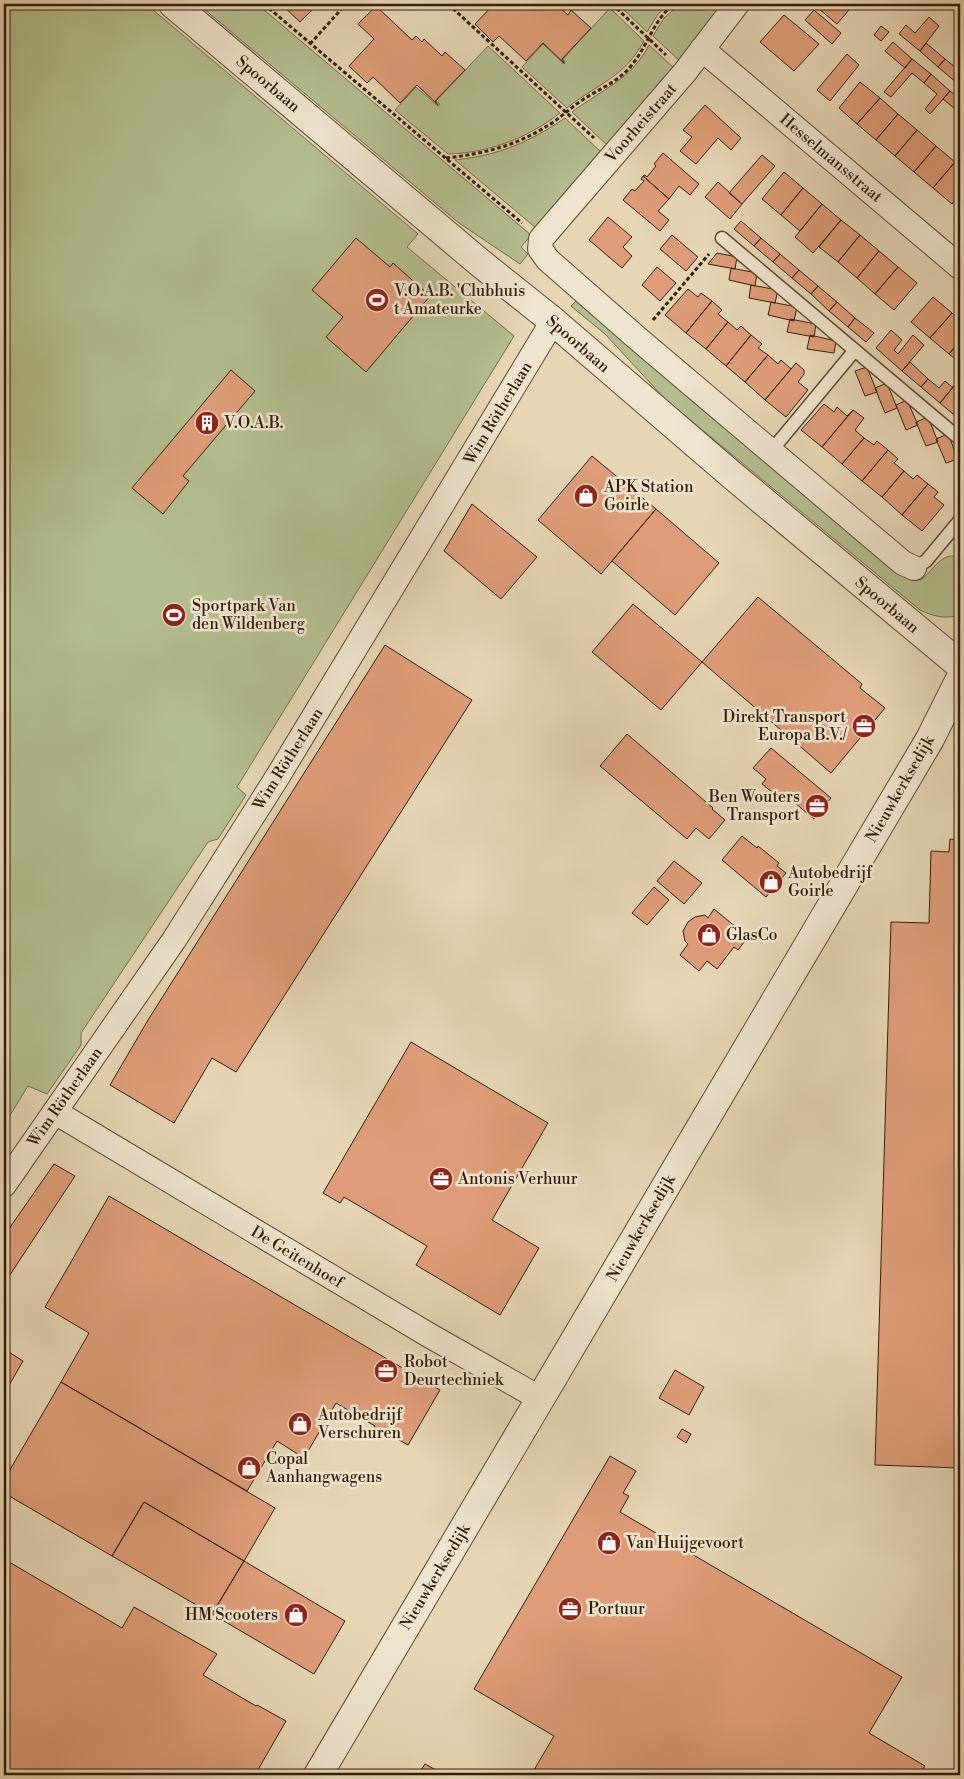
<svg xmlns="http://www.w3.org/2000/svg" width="964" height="1779" font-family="'Libre Bodoni',serif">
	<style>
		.green { fill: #b3be8e; stroke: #746e4a }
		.building { fill: #de9d78; stroke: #351d07 }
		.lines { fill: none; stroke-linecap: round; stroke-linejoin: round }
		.service-casing { stroke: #614b32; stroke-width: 15 }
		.minor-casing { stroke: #614b32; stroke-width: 26 }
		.tertiary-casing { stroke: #614b32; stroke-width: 30 }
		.path { stroke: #351d07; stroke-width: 3; stroke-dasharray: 4 2.5; stroke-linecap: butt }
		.service { stroke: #efe4ce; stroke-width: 12 }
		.minor { stroke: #efe4ce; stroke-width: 24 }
		.tertiary { stroke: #efe4ce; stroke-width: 28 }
		.labels { text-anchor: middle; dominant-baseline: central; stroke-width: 5; stroke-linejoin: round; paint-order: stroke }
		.street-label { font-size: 16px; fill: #351d07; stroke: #efe4ce }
		.poi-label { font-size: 16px; fill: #351d07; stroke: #efe4ce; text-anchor: start }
	</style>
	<rect width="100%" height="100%" fill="#e6d6b4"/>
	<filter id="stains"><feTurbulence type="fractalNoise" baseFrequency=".004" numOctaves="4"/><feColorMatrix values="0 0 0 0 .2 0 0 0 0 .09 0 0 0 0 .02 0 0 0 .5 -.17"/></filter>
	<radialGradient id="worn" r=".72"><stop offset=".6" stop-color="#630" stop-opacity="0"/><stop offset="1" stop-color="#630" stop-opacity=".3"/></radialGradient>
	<!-- green -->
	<path class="green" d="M4,4H146L418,234L407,247L514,336L237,787L246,795L218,839L208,842L81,1033V1045L47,1094L28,1086L4,1125Z
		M198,4H257L531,235L521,247L528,254L520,264L459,223Z
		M618,4H669L658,14L647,32Z
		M680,4H724L705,27L681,62L653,36L664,18Z
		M610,8L644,41C625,77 597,84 567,108L522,67L543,44L564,64L565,62L563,59Z
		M649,45L675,69L608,146L572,112C601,90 631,80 649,45Z
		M488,46L560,113C528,138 488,153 448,154L395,110L416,87L438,106L440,104L436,101Z
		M565,118L602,153L536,228L455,160C499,155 528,143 565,118Z
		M579,298L914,580H921C932,572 943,549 960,558V615C946,619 934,617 920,610L666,400L605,334L571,306Z"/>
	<!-- building -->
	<path class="building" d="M281,4H316L317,5L300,22Z
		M494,4H556L568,15L571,10L591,28L562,59L564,63L543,43L526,61L499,36L493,42L475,24Z
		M813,4H854L837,24Z
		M376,6L412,40L416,36L422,42L424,39L442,56L445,52L465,70L435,101L438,105L417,85L400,103L373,77L367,83L349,66L374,39L358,24Z
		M814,10L841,33L832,44L805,20Z
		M784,15L819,44L794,71L760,42Z
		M929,17L939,26L920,51L899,34L906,25L915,33Z
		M881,26L889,32L881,41L874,35Z
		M893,42L912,59L905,68L885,51Z
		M926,43L945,59L938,67L920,51Z
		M847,54L859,65L830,101L817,90Z
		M912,59L931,74L924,83L912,73L891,97L884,92Z
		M945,59L955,67L960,61V79L957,83L938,67Z
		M931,74L950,91L930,114L925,109L937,94L924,83Z
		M860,82L880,98L857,124L839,108Z
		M950,91L960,99V113L943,99Z
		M880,98L898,114L876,140L857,124Z
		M705,105L741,138L731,150L718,138L696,164L680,151L692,137L683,130Z
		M898,114L917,130L895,156L876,140Z
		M917,130L936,146L914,172L895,156Z
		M936,146L955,162L933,188L914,172Z
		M663,153L699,184L690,195L679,186L669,199L643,176L645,175L647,177L656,166L654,164Z
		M762,155L775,166L742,204L729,193Z
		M955,162L960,166V194L952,204L933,188Z
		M784,172L803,188L781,215L762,199Z
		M643,176L669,199L658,211L669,220L660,231L623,200L632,189L635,191L644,181L641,179Z
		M718,182L742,204L730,219L705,197Z
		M803,188L822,204L800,231L781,215Z
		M822,204L841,220L813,253L795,237Z
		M608,217L632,237L623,247L632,256L622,268L589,240Z
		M841,220L860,235L838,262L819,247Z
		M741,221L761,238L754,246L734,229Z
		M672,235L698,257L686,271L660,249Z
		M860,235L879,251L857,278L838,262Z
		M356,238L390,267L393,263L430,296L366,372L326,337L343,317L312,290Z
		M761,238L780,254L773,262L754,246Z
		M879,251L898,267L875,294L857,278Z
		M717,253L737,257L735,269L708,264Z
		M780,254L799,270L792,278L773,262Z
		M657,267L676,283L660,301L642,285Z
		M898,267L917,283L894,310L875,294Z
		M731,268L757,273L755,286L729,280Z
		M799,270L818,286L811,294L792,278Z
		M751,285L778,290L775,303L749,298Z
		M818,286L837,302L829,311L811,294Z
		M688,289L698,297L701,293L712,301L686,333L665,315Z
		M933,297L952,313L930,338L911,322Z
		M712,301L722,310L718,314L728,322L706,349L686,333Z
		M771,302L797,307L794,321L768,315Z
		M837,302L855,318L848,327L829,311Z
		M952,313L960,320V341L949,354L930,338Z
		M855,318L874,333L866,342L848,327Z
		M790,319L816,324L814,337L787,332Z
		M728,322L737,330L741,326L751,335L726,366L706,349Z
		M891,330L902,340L894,350L898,354L913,335L924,345L902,371L876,348Z
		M751,335L762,344L758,348L768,355L745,382L726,366Z
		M810,335L836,341L834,353L807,349Z
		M960,341V363L949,354Z
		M768,355L778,364L781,360L791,369L765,400L745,382Z
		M910,362L928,379L921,387L902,371Z
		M796,363L804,370V374L798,382L808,390L786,417L765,400Z
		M867,367L877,392L865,396L855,371Z
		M231,370L255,391L183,476L189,481L163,514L132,488Z
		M928,379L939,388L945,381L952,387L954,386L940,403L921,387Z
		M887,383L897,408L885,413L875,388Z
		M954,386L960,391V396L955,402L960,406V417L959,419L940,403Z
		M907,400L918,425L906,430L896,405Z
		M824,404L834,412L837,407L847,416L853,410L822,447L801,430Z
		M853,410L864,418L855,430L864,438L842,464L822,447Z
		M928,417L938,442L926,446L916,422Z
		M948,434L958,459L946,463L936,439Z
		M864,438L874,445L877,441L888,450L862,481L842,464Z
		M888,450L898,459L894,463L904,471L882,497L862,481Z
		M592,456L656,509L601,574L538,520Z
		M904,471L913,479L917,475L928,484L902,515L882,497Z
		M928,484L938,492L934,497L944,505L922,531L902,515Z
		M472,504L537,557L501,599L444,551Z
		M656,509L719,563L675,615L612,561Z
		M758,597L862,684L860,688L885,708L831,773L702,662Z
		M633,604L702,662L661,710L592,652Z
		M385,645L472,700L236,1072L212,1058L174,1123L110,1085L148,1020Z
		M627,734L713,808L712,809L725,820L709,839L696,828L687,839L600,766Z
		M771,748L831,798L814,819L789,798L784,802L762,784L766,779L753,768Z
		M742,836L757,848L758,846L779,863L777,866L786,873L766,897L722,860Z
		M950,839L960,840V1468L875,1465L891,922L929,923L931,851L949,852Z
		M674,861L702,883L684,904L657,881Z
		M654,887L669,900L647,925L632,913Z
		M714,909L748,937L738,950L734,947L717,969L707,961L699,971L680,955L688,944L685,941L683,931L688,922L695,917L705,915L708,918Z
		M411,1042L548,1123L492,1220L539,1248L500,1315L416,1265L427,1246L344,1197L340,1203L323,1193Z
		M54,1164L75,1176L4,1284V1236Z
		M109,1196L440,1390L408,1445L378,1428L377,1431L374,1429L375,1426L336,1403L304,1458L277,1441L247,1491L61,1382L89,1333L45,1307Z
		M4,1349L23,1361L4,1394Z
		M675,1370L704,1387L689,1415L659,1398Z
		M61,1382L275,1508L244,1561L144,1502L112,1556L4,1493V1480Z
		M682,1429L691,1434L686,1443L677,1437Z
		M610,1456L636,1471L623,1493L629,1496L620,1512L902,1677L869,1733L925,1766L919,1775H531L554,1736L474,1689Z
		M144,1502L244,1561L212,1614L112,1556Z
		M4,1559L122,1628L134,1607L217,1654L203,1675L256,1706L257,1705L286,1721L255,1775H4Z
		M244,1561L345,1621L314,1674L212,1614Z
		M425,1764L445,1775H418Z"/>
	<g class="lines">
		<!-- service casing -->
		<g class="service-casing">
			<path id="service" d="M722,238L960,439
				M772,450L855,350
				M914,568L926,561L960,520"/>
		</g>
		<!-- minor casing -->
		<g class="minor-casing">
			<path id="minor" d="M737,4L685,72L541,239L540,249L548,260L637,338L903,563L914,568
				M702,49L960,267
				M55,1112L427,1334L541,1399
				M4,1185L174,940L278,776L553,321"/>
		</g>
		<!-- tertiary casing -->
		<g class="tertiary-casing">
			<path id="tertiary" d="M173,4L479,262L553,321L733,476L960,665
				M318,1775L930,739L960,679"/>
		</g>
		<!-- path -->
		<path class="path" d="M264,4L522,223
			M448,4L594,138
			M612,4L666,55
			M310,44L346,4
			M446,158C482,154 516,146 547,126C559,119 569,109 581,101C598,89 617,83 631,66C648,46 653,20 674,4
			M653,320L709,254"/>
		<!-- service -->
		<use href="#service" class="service"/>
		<!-- minor -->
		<use href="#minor" class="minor"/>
		<!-- tertiary -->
		<use href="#tertiary" class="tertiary"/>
	</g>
	<!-- icons -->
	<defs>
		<g id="stadium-disc" transform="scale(1.25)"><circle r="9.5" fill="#8f2418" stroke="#efe4ce"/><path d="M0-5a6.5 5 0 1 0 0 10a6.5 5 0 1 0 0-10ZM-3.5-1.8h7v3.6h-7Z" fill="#fff"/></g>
		<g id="building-disc" transform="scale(1.25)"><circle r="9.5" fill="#8f2418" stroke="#efe4ce"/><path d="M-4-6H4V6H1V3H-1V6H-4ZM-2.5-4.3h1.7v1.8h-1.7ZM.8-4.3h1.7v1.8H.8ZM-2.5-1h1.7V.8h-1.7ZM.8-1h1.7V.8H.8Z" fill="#fff"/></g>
		<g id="shop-disc" transform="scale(1.25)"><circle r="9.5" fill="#8f2418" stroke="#efe4ce"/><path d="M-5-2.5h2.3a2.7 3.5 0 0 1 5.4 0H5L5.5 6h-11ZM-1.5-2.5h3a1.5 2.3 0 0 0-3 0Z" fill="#fff"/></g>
		<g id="office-disc" transform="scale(1.25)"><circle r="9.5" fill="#8f2418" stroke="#efe4ce"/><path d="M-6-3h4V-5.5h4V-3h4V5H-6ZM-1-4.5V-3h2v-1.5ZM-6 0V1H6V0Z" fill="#fff"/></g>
	</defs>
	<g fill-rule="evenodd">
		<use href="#stadium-disc" x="377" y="300"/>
		<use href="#building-disc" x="207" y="423"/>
		<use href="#shop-disc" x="586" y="496"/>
		<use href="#stadium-disc" x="174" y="615"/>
		<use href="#office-disc" x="864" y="726"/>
		<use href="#office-disc" x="817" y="806"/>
		<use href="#shop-disc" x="771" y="882"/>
		<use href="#shop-disc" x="709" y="935"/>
		<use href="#office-disc" x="441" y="1179"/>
		<use href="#office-disc" x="386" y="1371"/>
		<use href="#shop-disc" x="300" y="1424"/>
		<use href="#shop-disc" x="249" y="1468"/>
		<use href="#shop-disc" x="609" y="1543"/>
		<use href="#office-disc" x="570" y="1609"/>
		<use href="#shop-disc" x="296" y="1615"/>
	</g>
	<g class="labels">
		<!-- street labels -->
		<g class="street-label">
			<text transform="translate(268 84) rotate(40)">Spoorbaan</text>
			<text transform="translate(641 123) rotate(-49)">Voorheistraat</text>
			<text transform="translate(831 158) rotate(40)">Hesselmansstraat</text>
			<text transform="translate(578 344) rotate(41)">Spoorbaan</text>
			<text transform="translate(498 413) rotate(-59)">Wim Rötherlaan</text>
			<text transform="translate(887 605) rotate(40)">Spoorbaan</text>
			<text transform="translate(288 759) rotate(-58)">Wim Rötherlaan</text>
			<text transform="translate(900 789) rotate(-60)">Nieuwkerksedijk</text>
			<text transform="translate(65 1097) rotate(-55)">Wim Rötherlaan</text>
			<text transform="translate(641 1228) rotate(-60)">Nieuwkerksedijk</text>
			<text transform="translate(297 1257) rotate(31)">De Geitenhoef</text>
			<text transform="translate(435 1577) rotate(-59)">Nieuwkerksedijk</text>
		</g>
		<!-- poi labels -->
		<g class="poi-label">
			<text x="394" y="291">V.O.A.B. 'Clubhuis<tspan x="394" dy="18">t Amateurke</tspan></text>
			<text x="224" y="423">V.O.A.B.</text>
			<text x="604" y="487">APK Station<tspan x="604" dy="18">Goirle</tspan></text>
			<text x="192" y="606">Sportpark Van<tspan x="192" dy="18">den Wildenberg</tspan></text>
			<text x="846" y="717" text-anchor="end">Direkt Transport<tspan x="846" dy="18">Europa B.V./</tspan></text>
			<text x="800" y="797" text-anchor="end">Ben Wouters<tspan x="800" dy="18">Transport</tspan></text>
			<text x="788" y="873">Autobedrijf<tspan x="788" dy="18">Goirle</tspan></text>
			<text x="726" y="935">GlasCo</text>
			<text x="458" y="1179">Antonis Verhuur</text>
			<text x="404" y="1362">Robot<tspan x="404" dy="18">Deurtechniek</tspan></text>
			<text x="318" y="1415">Autobedrijf<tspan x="318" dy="18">Verschuren</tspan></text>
			<text x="266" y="1459">Copal<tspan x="266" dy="18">Aanhangwagens</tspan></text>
			<text x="626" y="1543">Van Huijgevoort</text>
			<text x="588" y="1609">Portuur</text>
			<text x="278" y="1615" text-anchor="end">HM Scooters</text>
		</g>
	</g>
	<!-- margin -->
	<rect width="964" height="1779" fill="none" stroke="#e6d6b4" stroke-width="20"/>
	<rect x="5" y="5" width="954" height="1769" fill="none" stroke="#351d07" stroke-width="2.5"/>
	<rect x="10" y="10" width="944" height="1759" fill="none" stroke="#351d07"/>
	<rect width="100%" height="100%" filter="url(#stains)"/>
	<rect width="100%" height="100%" fill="url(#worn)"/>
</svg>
